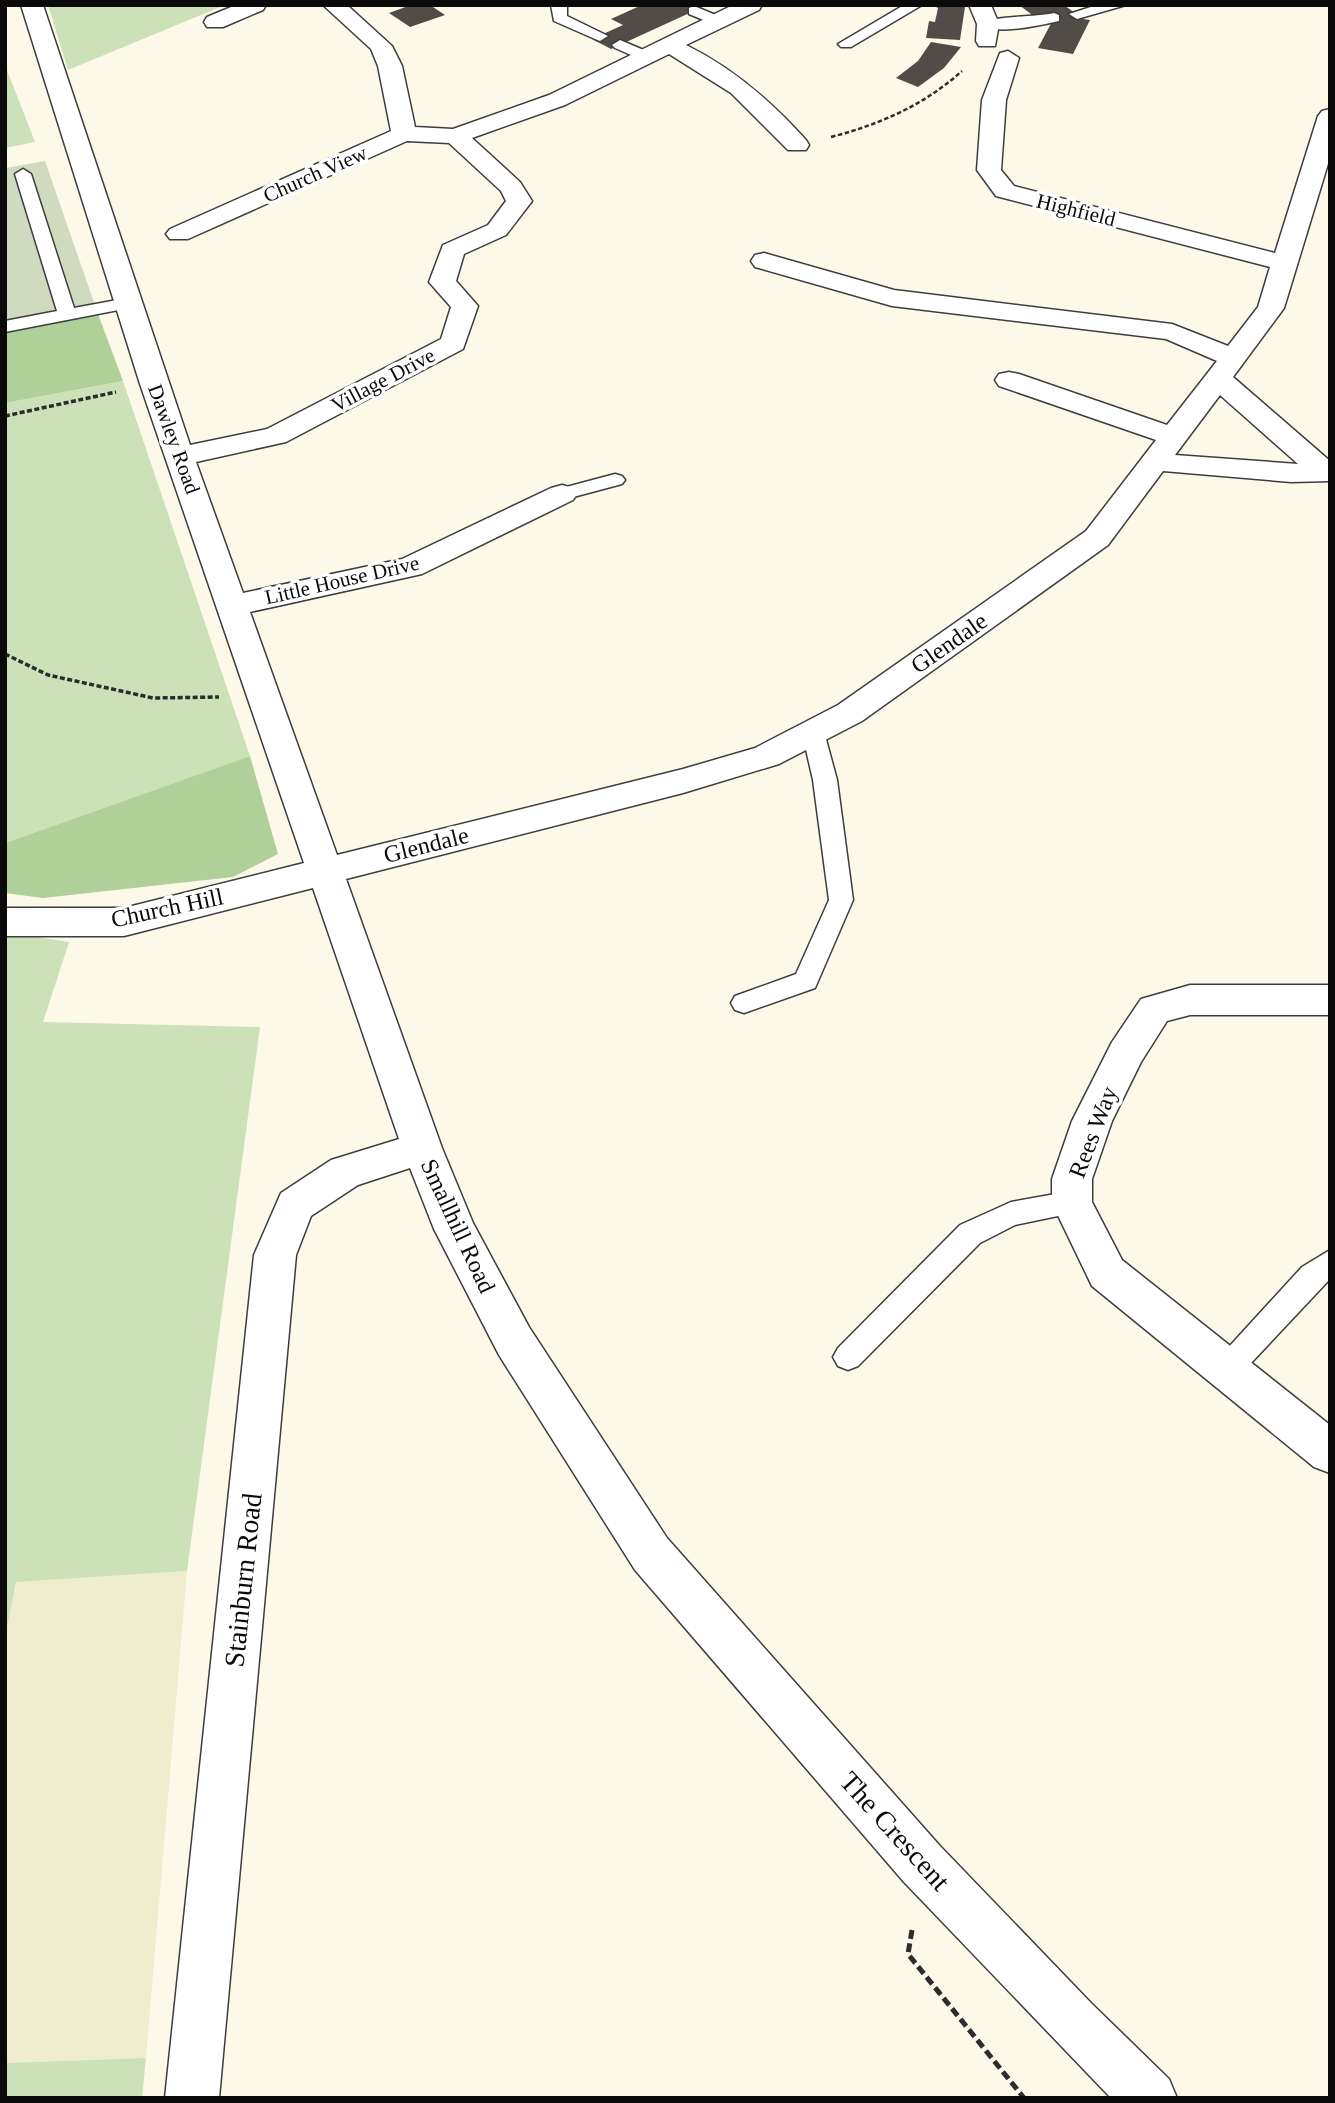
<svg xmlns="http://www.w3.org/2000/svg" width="1335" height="2103" font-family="Georgia,serif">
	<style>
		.farmland { fill: #eeedcd }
		.green { fill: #cce1b8 }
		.forest { fill: #b0d09a }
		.cemetery { fill: #d0dabe }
		.building { fill: #514c48 }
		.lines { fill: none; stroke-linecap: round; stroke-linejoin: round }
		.lane-casing { stroke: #3d3d3d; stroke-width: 3 }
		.street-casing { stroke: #3d3d3d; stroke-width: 3 }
		.path-far2 { stroke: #2c2c2c; stroke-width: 2.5; stroke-dasharray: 4.5 2.5; stroke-linecap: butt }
		.path-far1 { stroke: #2c2c2c; stroke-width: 3.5; stroke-dasharray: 5 2.5; stroke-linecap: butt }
		.path { stroke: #2c2c2c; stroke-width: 5; stroke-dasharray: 9 4.5; stroke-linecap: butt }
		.lane { fill: #fff; fill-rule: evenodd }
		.street { fill: #fff; fill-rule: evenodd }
		.labels { text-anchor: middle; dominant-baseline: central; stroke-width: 7; stroke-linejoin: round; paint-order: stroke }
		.far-street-label { font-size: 21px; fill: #0a0a0a; stroke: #fff }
		.street-label { font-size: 24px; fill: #0a0a0a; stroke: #fff }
		.near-street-label { font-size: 28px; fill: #0a0a0a; stroke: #fff }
	</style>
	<rect width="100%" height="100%" fill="#fcf9e9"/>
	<!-- farmland -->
	<path class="farmland" d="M187,1571L146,2058L5,2063V1638L16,1582Z"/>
	<!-- green -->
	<path class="green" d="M48,5H225L68,70Z
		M5,65L35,142L5,148Z
		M123,381L250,756L5,843V403Z
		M5,932L69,942L43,1022L260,1027L187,1571L16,1582L5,1638Z
		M146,2058L142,2098H5V2063Z"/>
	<!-- forest -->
	<path class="forest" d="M98,314L123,381L5,403V333Z
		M250,756L278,854L233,877L43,898L5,893V843Z"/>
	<!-- cemetery -->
	<path class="cemetery" d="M45,161L98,314L5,333V168Z"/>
	<!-- building -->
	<path class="building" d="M411,5H430L445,15L410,27L389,13Z
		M642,5H707L611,49L592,39L623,25L611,19Z
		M932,5L965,7L960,40L926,38L929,21L935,22L938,8Z
		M1019,5H1064L1083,19L1090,20L1073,54L1038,48L1054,18L1048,14L1035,17Z
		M931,42L961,47L944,68L918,87L896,78L918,61Z"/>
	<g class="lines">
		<!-- lane casing -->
		<g class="lane-casing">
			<path id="lane" d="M551,5H567V16L608,36L600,41L595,39L554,21Z
				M904,5H922L851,47H841L838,44Z
				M1097,5H1126L1077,19L1069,14Z
				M694,6L723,18L726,21L718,26L689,14V8Z
				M1054,13L1059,15V21C1042,25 993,36 980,24C989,16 1038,17 1054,13Z
				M620,40L653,54L655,57L647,62L615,48L612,45Z
				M23,169L31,174L74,308L128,298L137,303L134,307L5,332V321L57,311L15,174Z
				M615,474L622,476L625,480L622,484L562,500L552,494L555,490Z
				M813,724L821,726L824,732L837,780L853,900L815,988L744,1013L735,1010L731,1003L735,996L796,974L829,900L813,780L802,732L805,726Z
				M1072,1191L1082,1195L1086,1203L1082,1211L1015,1225L980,1243L858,1366L848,1370L838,1366L833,1357L838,1348L960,1225L1011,1202Z
				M1330,1250V1279L1236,1379L1226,1383L1216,1379L1211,1370L1216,1361L1302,1267Z"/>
		</g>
		<!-- street casing -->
		<g class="street-casing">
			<path id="street" d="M21,5H43L190,445L267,429L441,339L451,307L429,282L443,245L488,225L506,201L501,191L449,143L407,141L188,239H170L166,234L170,229L391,131L378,66L371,49L323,5H347L392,46L402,66L415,127L453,129L549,95L733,5H762L759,10L686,45C733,68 771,101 806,140L809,145L806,150H788L731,93L669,54L565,105L472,138L520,182L532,201L506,235L464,254L456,281L478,306L463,349L286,442L196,462L243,593L402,559L551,488L562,485L573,488L577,494L573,500L422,574L250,612L337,855L683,769L755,748L838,705L1086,531L1156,440L999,386L995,380L999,374L1009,372L1019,374L1167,425L1217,361L1166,339L892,306L755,267L751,261L755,255L764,253L894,290L1172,324L1228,346L1258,307L1270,267L996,196L977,170L982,100L1000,53L1008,51L1019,58L1006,100L1001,170L1014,186L1275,253L1318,116L1322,111L1330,109V157L1284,308L1233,377L1330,461V481L1291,482L1163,471L1108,545L862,721L779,764L683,793L346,879L442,1148L473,1223L529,1327L667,1538L940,1846L1091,2003L1169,2079L1177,2098H1111L904,1882L635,1570L499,1355L434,1229L410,1168L358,1185L311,1216L296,1255L219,2098H165L254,1255L281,1193L331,1160L399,1139L313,888L124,936H5V908H124L304,863L140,384ZM1220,395L1298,464L1175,455Z
				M236,5H266L263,10L223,27H207L204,22L207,17Z
				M969,5H991L999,24L995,46H979L976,41L977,24Z
				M1190,985H1330V1015H1190L1167,1021L1141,1062L1112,1121L1092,1179V1202L1122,1260L1330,1425V1473L1314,1467L1092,1286L1052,1203V1179L1072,1121L1112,1042L1141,999Z"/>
		</g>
		<!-- path-far2 -->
		<path class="path-far2" d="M831,137C881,124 924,105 962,71"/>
		<!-- path-far1 -->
		<path class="path-far1" d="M5,416L116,392
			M5,654L48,675L153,698L219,697"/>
		<!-- path -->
		<path class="path" d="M912,1930L908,1954L1024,2098"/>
		<!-- lane -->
		<use href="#lane" class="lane"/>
		<!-- street -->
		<use href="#street" class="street"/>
	</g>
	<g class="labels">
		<!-- far-street labels -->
		<g class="far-street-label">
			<text transform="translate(315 174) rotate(-24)">Church View</text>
			<text transform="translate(1076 210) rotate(14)">Highfield</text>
			<text transform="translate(383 380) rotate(-28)">Village Drive</text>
			<text transform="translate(174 439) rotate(70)">Dawley Road</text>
			<text transform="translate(342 580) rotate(-13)">Little House Drive</text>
		</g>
		<!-- street labels -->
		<g class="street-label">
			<text transform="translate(949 643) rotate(-35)">Glendale</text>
			<text transform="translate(426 845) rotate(-14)">Glendale</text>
			<text transform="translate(167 908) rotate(-12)">Church Hill</text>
			<text transform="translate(1093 1132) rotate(-69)">Rees Way</text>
			<text transform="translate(458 1226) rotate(65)">Smallhill Road</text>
		</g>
		<!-- near-street labels -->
		<g class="near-street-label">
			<text transform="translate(243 1580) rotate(-84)">Stainburn Road</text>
			<text transform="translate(895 1831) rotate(48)">The Crescent</text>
		</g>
	</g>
	<!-- border -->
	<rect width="1335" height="2103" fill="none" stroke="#0a0a0a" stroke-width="14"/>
</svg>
